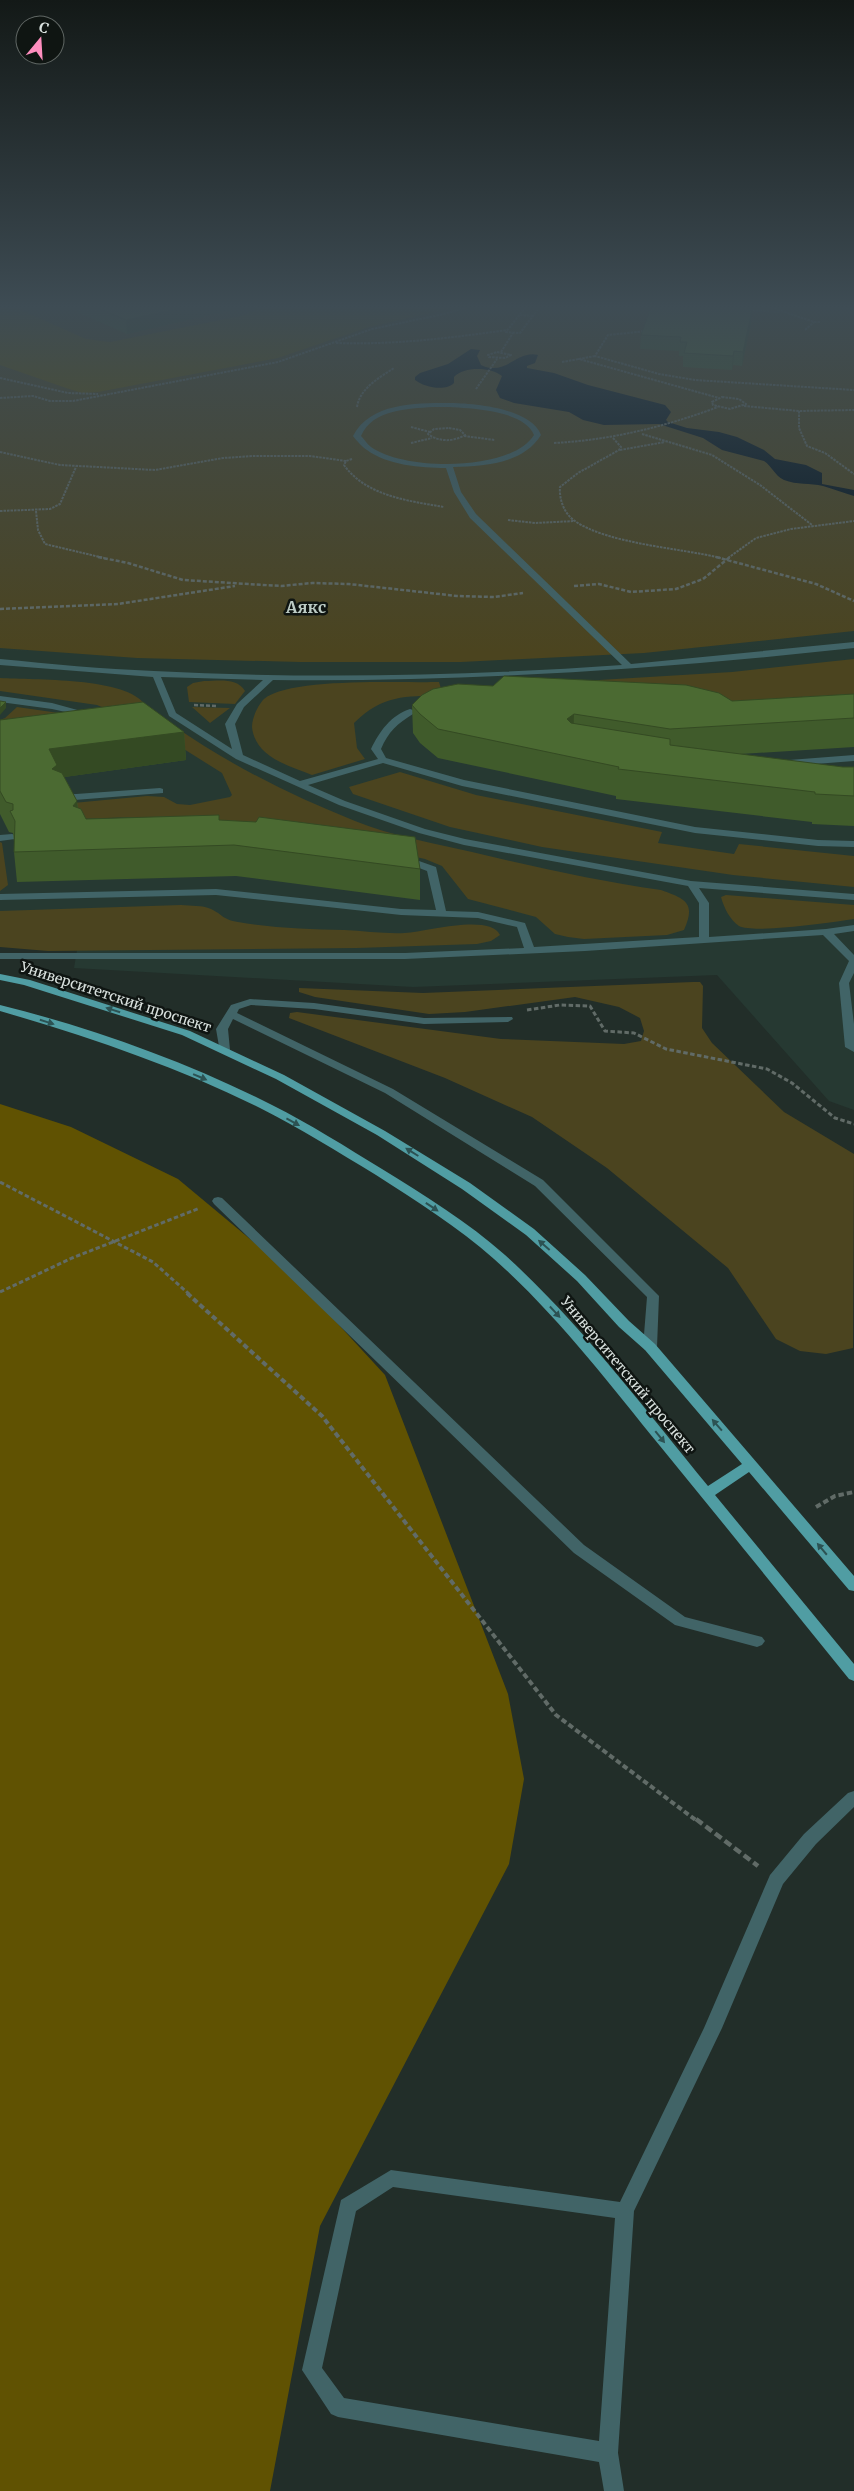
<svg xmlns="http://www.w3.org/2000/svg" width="854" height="2491" font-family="Merriweather,serif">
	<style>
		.built { fill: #263932 }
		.green { fill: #4b441f }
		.forest { fill: #605202 }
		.water { fill: #00111d }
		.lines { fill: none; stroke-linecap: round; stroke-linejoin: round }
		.path-far4 { stroke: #616b67; stroke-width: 2; stroke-dasharray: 2.5 1; stroke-linecap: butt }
		.path-far3 { stroke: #616b67; stroke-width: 2.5; stroke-dasharray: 4 2; stroke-linecap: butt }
		.path-far2 { stroke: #616b67; stroke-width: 3; stroke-dasharray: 4.5 2.5; stroke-linecap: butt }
		.path-far1 { stroke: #616b67; stroke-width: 4; stroke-dasharray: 5.5 3; stroke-linecap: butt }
		.path { stroke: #616b67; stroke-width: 4.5; stroke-dasharray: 8 4; stroke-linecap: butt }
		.minor { fill: #416467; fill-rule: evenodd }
		.major { fill: #509da3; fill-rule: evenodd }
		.wall { fill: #405b2b }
		.shaded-wall { fill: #344a23 }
		.building { fill: #4b6a32; stroke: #344a23 }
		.oneway { fill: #2c5253 }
		.labels { text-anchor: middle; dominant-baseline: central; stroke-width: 5; stroke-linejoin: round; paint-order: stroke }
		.street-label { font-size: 14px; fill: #d9e1de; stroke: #0f1512 }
		.far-district-label { font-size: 16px; font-weight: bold; fill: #bccbc4; stroke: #0f1512 }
	</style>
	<rect width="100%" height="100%" fill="#222e29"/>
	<!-- built -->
	<path class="built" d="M0,304H854V1110L829,1101L717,975L413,987L74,968L78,944L0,940Z"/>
	<!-- green -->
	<path class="green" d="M0,304H812L854,311V631L644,653L461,662H300L137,658L0,648Z
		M854,659V696L760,705L501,686L732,672Z
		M0,678C33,680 128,677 145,705L116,713L97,705L0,691Z
		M204,681C218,681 237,677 245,691L235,704L189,702L187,687L193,683Z
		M439,682L443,695C404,697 384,694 354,723L357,748L365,759L312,775C289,766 255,757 252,727C252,718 258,705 264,699C290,677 402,683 439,682Z
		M17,707L80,716L0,733V720L5,718Z
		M192,707L230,708L210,723Z
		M174,726C230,765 292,796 355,821C392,836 433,843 472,852C535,867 598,881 661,890C686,899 696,903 684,930L667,935L584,939L568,937L555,934L536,917L468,899L442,866L425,859L380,849L135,817L81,819L73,803L147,796L164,797L177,804L190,805L230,797L232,795L222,773L179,746Z
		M400,772L476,795L662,832L658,843L734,854L739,844L854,856V887L733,875L542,847L450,827L353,794L349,787Z
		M0,842L2,843L8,885L0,891Z
		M726,895L854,905V919C833,922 755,934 739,926C730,920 724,908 721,897Z
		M181,905C191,906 202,905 211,909C222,914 223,920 238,922C273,928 309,929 344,930C364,931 386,934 405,933C425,932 490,913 500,935L491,941L477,944L357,948L48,951L0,947V911Z
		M693,982H700L703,986L702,1028L712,1043L784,1112L854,1154L853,1348L826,1354L800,1351L776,1339L728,1268L607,1168L532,1117L445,1078L289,1018L290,1013L297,1012L501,1039L624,1044L641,1041L644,1031L640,1018L619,1007L575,997L465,1012L429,1014L315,997L299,992V988L423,993Z"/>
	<!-- forest -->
	<path class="forest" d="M0,304H30L21,306L23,311L86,339L110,342L246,315L255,310L257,306L251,304H471L369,327L278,358L98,392L82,393L66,388L0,365Z
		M0,1104L71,1127L178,1179L292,1274L385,1375L508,1694L524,1779L509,1864L320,2226L270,2491H0Z"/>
	<!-- water -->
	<path class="water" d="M471,349L480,350L477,356L481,365C506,377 516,350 538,355L535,363L527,366V368L554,373L588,385L665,405L671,412L666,420L668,422L687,428L719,432L737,437L764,450L775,459L806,465L822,473V484L854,490V496C843,493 834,489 823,486C810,483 797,485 784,480C774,475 772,466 764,461L722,450L703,438L659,424L604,425L583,420L569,412L514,403L500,398L496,390L502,376C491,367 464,366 454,377V383C445,392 424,387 415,380V377L420,373L448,364Z"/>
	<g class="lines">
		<!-- path-far4 -->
		<path class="path-far4" d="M528,304L506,332L520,333L542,304
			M761,304L814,322H821
			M749,310L780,312
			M520,315L533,316
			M805,330L814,322
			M647,331L608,335L595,356L659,374L695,380L854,390
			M336,343C394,345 450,338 507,330
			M497,352L511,355L505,358L489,357L488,355Z
			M501,352L513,333
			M595,356L579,359L719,398
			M562,362L579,359
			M0,378L68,393L98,394
			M476,389L497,359
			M722,397L739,399L746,404L730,409L713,405L712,402Z
			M0,398L33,396L50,401H73L278,362L372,329L444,314L479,304
			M744,406L799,411L854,410
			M357,407C360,388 379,378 394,368
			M799,411V428L807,446L825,453L854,474
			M411,427L430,432
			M449,428L460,430L465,435C453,442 439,442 428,434L434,429Z
			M642,434L712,455L760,485L812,525
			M464,436L495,440
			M613,438L621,447L619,450L578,473L560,487C559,499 564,514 575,521C608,544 680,548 721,558
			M411,443L432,438
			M554,443C611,440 664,427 718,407
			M620,450L665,442
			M0,452L60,465L155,470L223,458L253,456H310L346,461
			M352,459L346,461L344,465C366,496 409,501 444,507
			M0,511L50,509L60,504L76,467
			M36,511L38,530L45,544L104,558
			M508,520L535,523L575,521
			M728,558L756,538L791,529L854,521"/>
		<!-- path-far3 -->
		<path class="path-far3" d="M98,557L128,563L183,580L281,586L312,583L349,584L457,596L494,597L523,593
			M716,557L816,584L854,601
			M574,586L599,584L631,592L676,589L703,579L730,557
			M0,609L118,604L235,586
			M194,705L218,706"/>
		<!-- path-far2 -->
		<path class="path-far2" d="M527,1010L560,1005L590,1006L605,1031L634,1033L666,1049L767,1069L792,1083L835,1118L854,1124
			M0,1182L153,1262L189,1294
			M0,1292L72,1258L200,1208"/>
		<!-- path-far1 -->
		<path class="path-far1" d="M187,1293L322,1416L556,1715L697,1821
			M816,1507L835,1496L854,1492"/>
		<!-- path -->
		<path class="path" d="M696,1819L758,1866"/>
		<!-- minor -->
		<path class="minor" d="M824,304L854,306V310L827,306Z
			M448,403C473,403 531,408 541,435C523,464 484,466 453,467L461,492L476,514L631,664L854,642V648C661,669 468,682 273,680L244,707L235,724L243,755L300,781L378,759L371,749C379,732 391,715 410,709L413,710V714C398,723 388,732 381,749L386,758L464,780L695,827L818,840L854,841V847L818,846L695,833L462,786L383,763L308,785L345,801L425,829L465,839L691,881L854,894V900L699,888L709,903V937L826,929L854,925V931L834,934L854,955V973L849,983L854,1024V1052L845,1047L839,983L849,961L823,935L585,951L405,959H0V953H405L524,948L517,927L478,918L401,915L216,895L0,900V894L216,889L401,909L436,910L427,871L398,860V856L402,855L436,867L446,911L478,912L525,923L534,947L699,937V903L688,886L464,845L419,833L339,805L236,759L169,716L153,677L0,665V659C51,664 103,669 154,671C310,679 466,676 622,665L470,518L454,492L446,468C421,468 387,465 367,450C362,447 357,441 353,436C370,403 415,403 448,403ZM433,407C458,407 524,408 534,435C511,472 404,471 371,447C367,444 364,439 361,436C373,409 407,409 433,407ZM161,677L263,680L237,704L225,724L232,749L176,713Z
			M0,696L52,703L92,714L88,717L52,709L0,702Z
			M854,755V761L789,766L784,763L789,760Z
			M160,788L163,789V793L62,801L57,798L62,795Z
			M12,834L15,835V839L0,841V835Z
			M250,999L314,1003L424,1018L512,1017L513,1019L508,1022L424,1024L314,1009L251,1005L239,1009L237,1013L393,1089L543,1180L659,1296L657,1347L655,1350H645L643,1347L647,1297L535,1186L385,1093L233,1019L228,1029L230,1050L224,1053L220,1052L216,1029L231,1005Z
			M218,1197L222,1198L584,1545L685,1617L762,1637L765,1641L762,1645L757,1647L675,1625L574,1553L214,1204L212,1201L214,1198Z
			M854,1791V1807L816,1844L783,1884L722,2028L634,2211L618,2453L624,2491H604L599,2462L338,2417L331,2414L302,2370L341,2200L391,2170L620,2202L704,2028L770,1875L804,1834L848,1793ZM393,2187L615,2218L599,2441L344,2398L322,2368L356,2211Z"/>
		<!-- major -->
		<path class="major" d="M0,974L30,980L190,1031L284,1075L385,1131L470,1183L534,1229L585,1275L629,1321L655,1344L854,1576V1591L849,1590L749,1472L715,1495L854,1664V1681L849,1679C786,1601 723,1523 660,1446C607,1381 556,1314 494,1259C458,1227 416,1201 376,1175C338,1152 300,1128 260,1108C178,1067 89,1037 0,1011V1005C93,1028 187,1062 272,1105C310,1124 346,1147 382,1169C424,1195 468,1222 505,1255C581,1324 643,1407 708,1486L742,1464L645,1350L619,1327L577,1281L526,1235L462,1189L377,1135L276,1079L182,1035L24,985L0,980Z"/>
	</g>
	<!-- wall -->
	<path class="wall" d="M76,304H236V309L127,334L77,312Z
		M749,304L748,310L751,323L742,366L733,365L732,370L683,367V356H679V351L640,349L641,335Z
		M854,694V747L740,754L854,796V826L812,824V822L616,799V796L438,758L420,743L413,733L412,705L732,701Z
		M0,720L184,732L186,760L64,777L77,801L78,808L86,819L219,820L420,869V900L236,876L17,882L14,852V842L13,833L9,832L0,814Z"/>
	<!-- shaded-wall -->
	<path class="shaded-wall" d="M200,304H236V309L127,334L126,320Z
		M752,310L751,323L742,366L743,352Z
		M734,351L733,365L732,370L733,356Z
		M6,702V708L0,715V708Z
		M574,714L573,743L567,719Z
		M184,732L186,760L58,778L55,799L49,749Z
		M77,801L80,831L73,806Z"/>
	<!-- building -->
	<path class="building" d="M88,304H200L126,320Z
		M652,304H748L747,309L752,310L743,352L734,351L733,356L684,353L687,342H680L681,337L641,335Z
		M504,676L686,685L719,693L732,701L854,694V718L670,729L574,714L567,719L571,723L670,739V745L843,767H854V796L815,794V792L618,769L619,767L438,729L420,714L412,705L422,695L433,689L458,684L493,686Z
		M0,701L6,702L0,708Z
		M143,702L184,732L49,749L57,765L52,769L62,773L77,801L73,806L81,809L86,819L219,815V820L256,822L259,817L415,837L420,869L234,845L14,852L15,821L10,811L13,810V804L6,802L0,791V720Z"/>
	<!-- one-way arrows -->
	<defs><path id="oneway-solid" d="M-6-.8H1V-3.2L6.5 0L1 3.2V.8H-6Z" transform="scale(1.25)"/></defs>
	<g class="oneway">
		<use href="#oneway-solid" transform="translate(113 1010) rotate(-162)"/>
		<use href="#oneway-solid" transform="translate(47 1022) rotate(17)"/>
		<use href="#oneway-solid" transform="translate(200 1077) rotate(23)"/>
		<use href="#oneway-solid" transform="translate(293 1122) rotate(29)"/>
		<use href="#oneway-solid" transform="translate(412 1152) rotate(-148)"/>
		<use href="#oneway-solid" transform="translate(432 1207) rotate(34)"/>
		<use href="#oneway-solid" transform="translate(544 1245) rotate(-139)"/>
		<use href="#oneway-solid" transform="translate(555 1312) rotate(47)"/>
		<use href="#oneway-solid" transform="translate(717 1425) rotate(-131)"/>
		<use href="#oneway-solid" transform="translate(660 1437) rotate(51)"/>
		<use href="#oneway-solid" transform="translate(822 1549) rotate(-130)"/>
	</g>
	<!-- sky -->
	<linearGradient id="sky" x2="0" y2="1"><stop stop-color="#131917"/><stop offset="0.47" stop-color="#3e4c54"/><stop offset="1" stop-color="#3e4c54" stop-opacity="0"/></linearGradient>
	<rect width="854" height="653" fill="url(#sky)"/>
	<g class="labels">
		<!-- street labels -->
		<g class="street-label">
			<text transform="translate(116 997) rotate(18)">Университетский проспект</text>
			<text transform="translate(628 1375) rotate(50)">Университетский проспект</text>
		</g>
		<!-- far-district labels -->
		<g class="far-district-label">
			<text x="306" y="607">Аякс</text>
		</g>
	</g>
	<!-- north arrow -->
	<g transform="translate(40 40) rotate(18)"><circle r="24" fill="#0f1512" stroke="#606764"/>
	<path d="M0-4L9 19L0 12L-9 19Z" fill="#fe8ebe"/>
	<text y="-8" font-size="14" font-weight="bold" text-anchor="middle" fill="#d9e1de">С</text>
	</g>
</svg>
